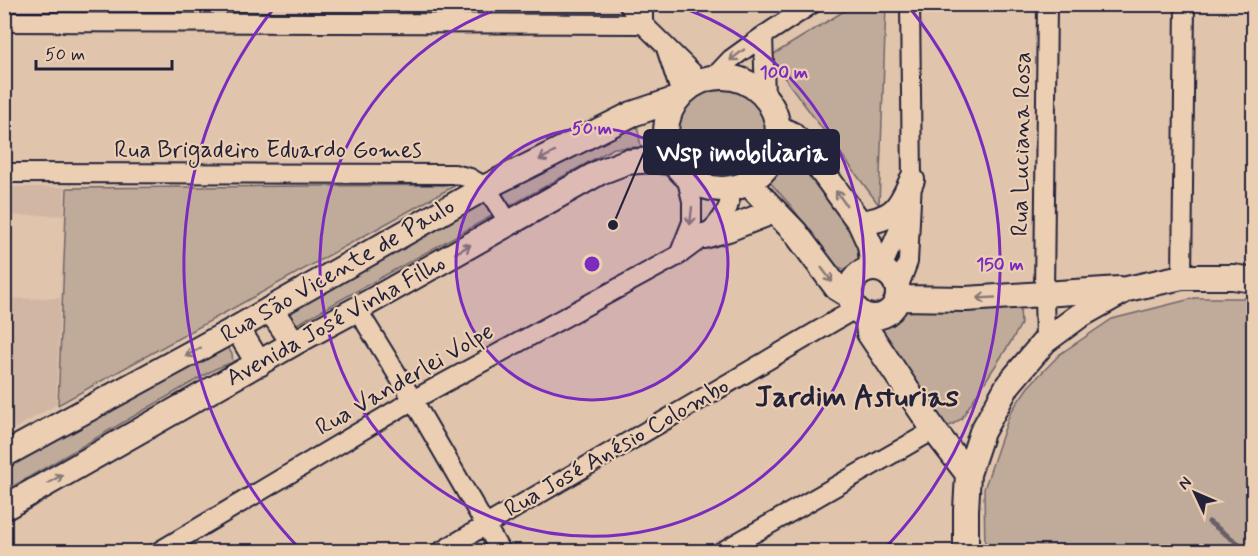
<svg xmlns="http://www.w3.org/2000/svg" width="1258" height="556" font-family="Mynerve,sans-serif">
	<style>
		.built { fill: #d1b7a3 }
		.green { fill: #c0aa99; stroke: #71666a; stroke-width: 1.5 }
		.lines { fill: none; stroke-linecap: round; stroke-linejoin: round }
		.stream { stroke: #695f66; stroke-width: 5 }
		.street-casing { stroke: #22223b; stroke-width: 22 }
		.secondary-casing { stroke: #22223b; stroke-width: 28 }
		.street { stroke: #eccfb3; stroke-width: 18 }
		.secondary { stroke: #eccfb3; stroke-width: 24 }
		.oneway { stroke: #877877 }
		.ring { fill: none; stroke: #7b2cbf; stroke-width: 3 }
		.labels { text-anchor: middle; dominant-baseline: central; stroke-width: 4.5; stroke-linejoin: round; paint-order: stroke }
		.street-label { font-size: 24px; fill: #22223b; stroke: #eccfb3 }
		.district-label { font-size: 30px; font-weight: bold; fill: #22223b; stroke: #eccfb3 }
		.centre { fill: #7b2cbf; stroke: #eccfb3; stroke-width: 3 }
		.ring-label { font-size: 18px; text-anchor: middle; font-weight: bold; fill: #7b2cbf; stroke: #eccfb3; stroke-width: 4.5; stroke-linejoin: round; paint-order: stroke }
		.leader { fill: none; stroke: #22223b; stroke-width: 2 }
		.callout-dot { fill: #22223b; stroke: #eccfb3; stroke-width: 2 }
		.callout { fill: #22223b; stroke: #22223b; stroke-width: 2 }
		.callout-label { font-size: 26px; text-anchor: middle; font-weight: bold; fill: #fff }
	</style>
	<rect width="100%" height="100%" fill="#e0c4ac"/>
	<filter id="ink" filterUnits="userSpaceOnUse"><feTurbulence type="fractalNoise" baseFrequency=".0167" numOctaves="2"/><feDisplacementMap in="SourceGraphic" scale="12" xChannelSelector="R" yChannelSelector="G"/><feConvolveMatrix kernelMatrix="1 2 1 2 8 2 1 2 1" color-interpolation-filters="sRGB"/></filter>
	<g filter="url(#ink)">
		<!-- built -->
		<path class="built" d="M5,187H65L56,405L5,434V299L60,298L64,215L5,216Z"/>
		<!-- green -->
		<path class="green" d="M854,5H886L879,205L769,57Z
			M676 132a46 46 0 1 1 92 0a46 46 0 1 1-92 0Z
			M636,119L641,147L614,148L292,327L283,311Z
			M788,144L863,244V265C852,272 846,272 835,265L791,206L768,180L782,161Z
			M456,185L58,405L67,188Z
			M1195,298H1253V551H985L984,489L1010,413L1028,387L1060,354L1112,319Z
			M1008,301L1020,308L1021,324L1012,340L961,419L950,426L939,422L876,322L882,314Z
			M220,346H227L232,354L233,362L215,369L5,491L4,469Z"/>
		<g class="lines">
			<!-- stream -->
			<path class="stream" d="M1209,522L1250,552"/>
			<!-- street casing -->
			<g class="street-casing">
				<path id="street" d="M628,4L643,24L701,81
					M4,22L643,24V4
					M763,36L765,96
					M666,48L681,94
					M714,77L731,59L763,36L812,4
					M4,173L454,174L470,178L486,187L509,223
					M679,255L692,222V201L686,176
					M881,270L906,213
					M1182,277L1185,4
					M898,288L908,262L912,180L910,4
					M357,309L413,400L501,552
					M1045,341L1044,294L1047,4
					M158,552L413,400L679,255C697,241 718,229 728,207C730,201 731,194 733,188
					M440,552L855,309
					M721,552L934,430"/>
			</g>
			<!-- secondary casing -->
			<g class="secondary-casing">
				<path id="secondary" d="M666 133a56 56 0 1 1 112 0a56 56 0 1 1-112 0Z
					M778,128L791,134L802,144L860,223L870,245L873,269
					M748,183L795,232L837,288L850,296
					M860,223C893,219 899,210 912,180
					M704,236L728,229L774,211
					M850 293a24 24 0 1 1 48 0a24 24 0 1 1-48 0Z
					M898,298L966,299L1120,289
					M270,309L294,343
					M867,316L869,333L934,430L968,474
					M237,328L259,364
					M4,455L237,328L486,187L632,114L677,99
					M4,508L294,343L357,309L600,172L626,162L653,160L675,163
					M966,552V510L968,474L982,432L1008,385L1045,341L1079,316L1127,289L1182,277H1233L1254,280"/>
			</g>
			<!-- street -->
			<use href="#street" class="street"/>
			<!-- secondary -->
			<use href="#secondary" class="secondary"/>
		</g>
		<!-- one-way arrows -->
		<defs><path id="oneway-shaft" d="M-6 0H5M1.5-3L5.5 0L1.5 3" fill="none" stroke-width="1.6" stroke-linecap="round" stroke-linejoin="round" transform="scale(1.5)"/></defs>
		<g class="oneway">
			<use href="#oneway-shaft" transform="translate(737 55) rotate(142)"/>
			<use href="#oneway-shaft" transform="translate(547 156) rotate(153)"/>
			<use href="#oneway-shaft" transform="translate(841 198) rotate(-126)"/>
			<use href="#oneway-shaft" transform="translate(691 216) rotate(96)"/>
			<use href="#oneway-shaft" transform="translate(463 249) rotate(-29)"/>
			<use href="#oneway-shaft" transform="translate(827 275) rotate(53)"/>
			<use href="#oneway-shaft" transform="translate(986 298) rotate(177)"/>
			<use href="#oneway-shaft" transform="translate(193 352) rotate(151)"/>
			<use href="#oneway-shaft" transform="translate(55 479) rotate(-30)"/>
		</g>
	</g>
	<!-- distance rings -->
	<circle cx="592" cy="264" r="136" fill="#7b2cbf" fill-opacity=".12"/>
	<g class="ring">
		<circle cx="592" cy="264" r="136"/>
		<path d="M674 5A272 272 0 1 1 510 5"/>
		<path d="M301 550A408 408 0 0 1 275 7M909 7A408 408 0 0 1 883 550"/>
	</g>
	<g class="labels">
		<!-- street labels -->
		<g class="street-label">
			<text transform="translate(1022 144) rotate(-89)">Rua Luciana Rosa</text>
			<text x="268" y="150">Rua Brigadeiro Eduardo Gomes</text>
			<text transform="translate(338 271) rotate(-30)">Rua São Vicente de Paulo</text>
			<text transform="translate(336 321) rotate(-29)">Avenida José Vinha Filho</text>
			<text transform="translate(405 380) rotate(-30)">Rua Vanderlei Volpe</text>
			<text transform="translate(617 448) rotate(-30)">Rua José Anésio Colombo</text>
		</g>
		<!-- district labels -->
		<g class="district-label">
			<text x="857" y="397">Jardim Asturias</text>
		</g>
	</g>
	<circle cx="592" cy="264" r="9" class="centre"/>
	<g class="ring-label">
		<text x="784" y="78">100 m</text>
		<text x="592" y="134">50 m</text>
		<text x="1000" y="270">150 m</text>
	</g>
	<!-- callouts -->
	<path class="leader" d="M613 225L644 152"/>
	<circle class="callout-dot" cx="613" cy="225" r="6"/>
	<rect class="callout" x="644" y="130" width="195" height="44" rx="6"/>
	<g class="callout-label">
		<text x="742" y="161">Wsp imobiliaria</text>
	</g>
	<!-- margin -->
	<rect width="1258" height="556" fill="none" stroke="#eccfb3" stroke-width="24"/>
	<rect x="12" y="12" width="1234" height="532" fill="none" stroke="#22223b" stroke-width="2" filter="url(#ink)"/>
	<!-- north arrow -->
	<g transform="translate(1195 493) rotate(314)" stroke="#eccfb3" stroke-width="4.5" paint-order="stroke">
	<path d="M0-4.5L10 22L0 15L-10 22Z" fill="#22223b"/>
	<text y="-9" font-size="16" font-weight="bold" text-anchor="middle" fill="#22223b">N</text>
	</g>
	<!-- scale -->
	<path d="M36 60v9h136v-9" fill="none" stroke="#22223b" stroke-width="3"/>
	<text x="45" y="60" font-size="18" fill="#22223b" stroke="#eccfb3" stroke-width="4.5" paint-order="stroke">50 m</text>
</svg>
